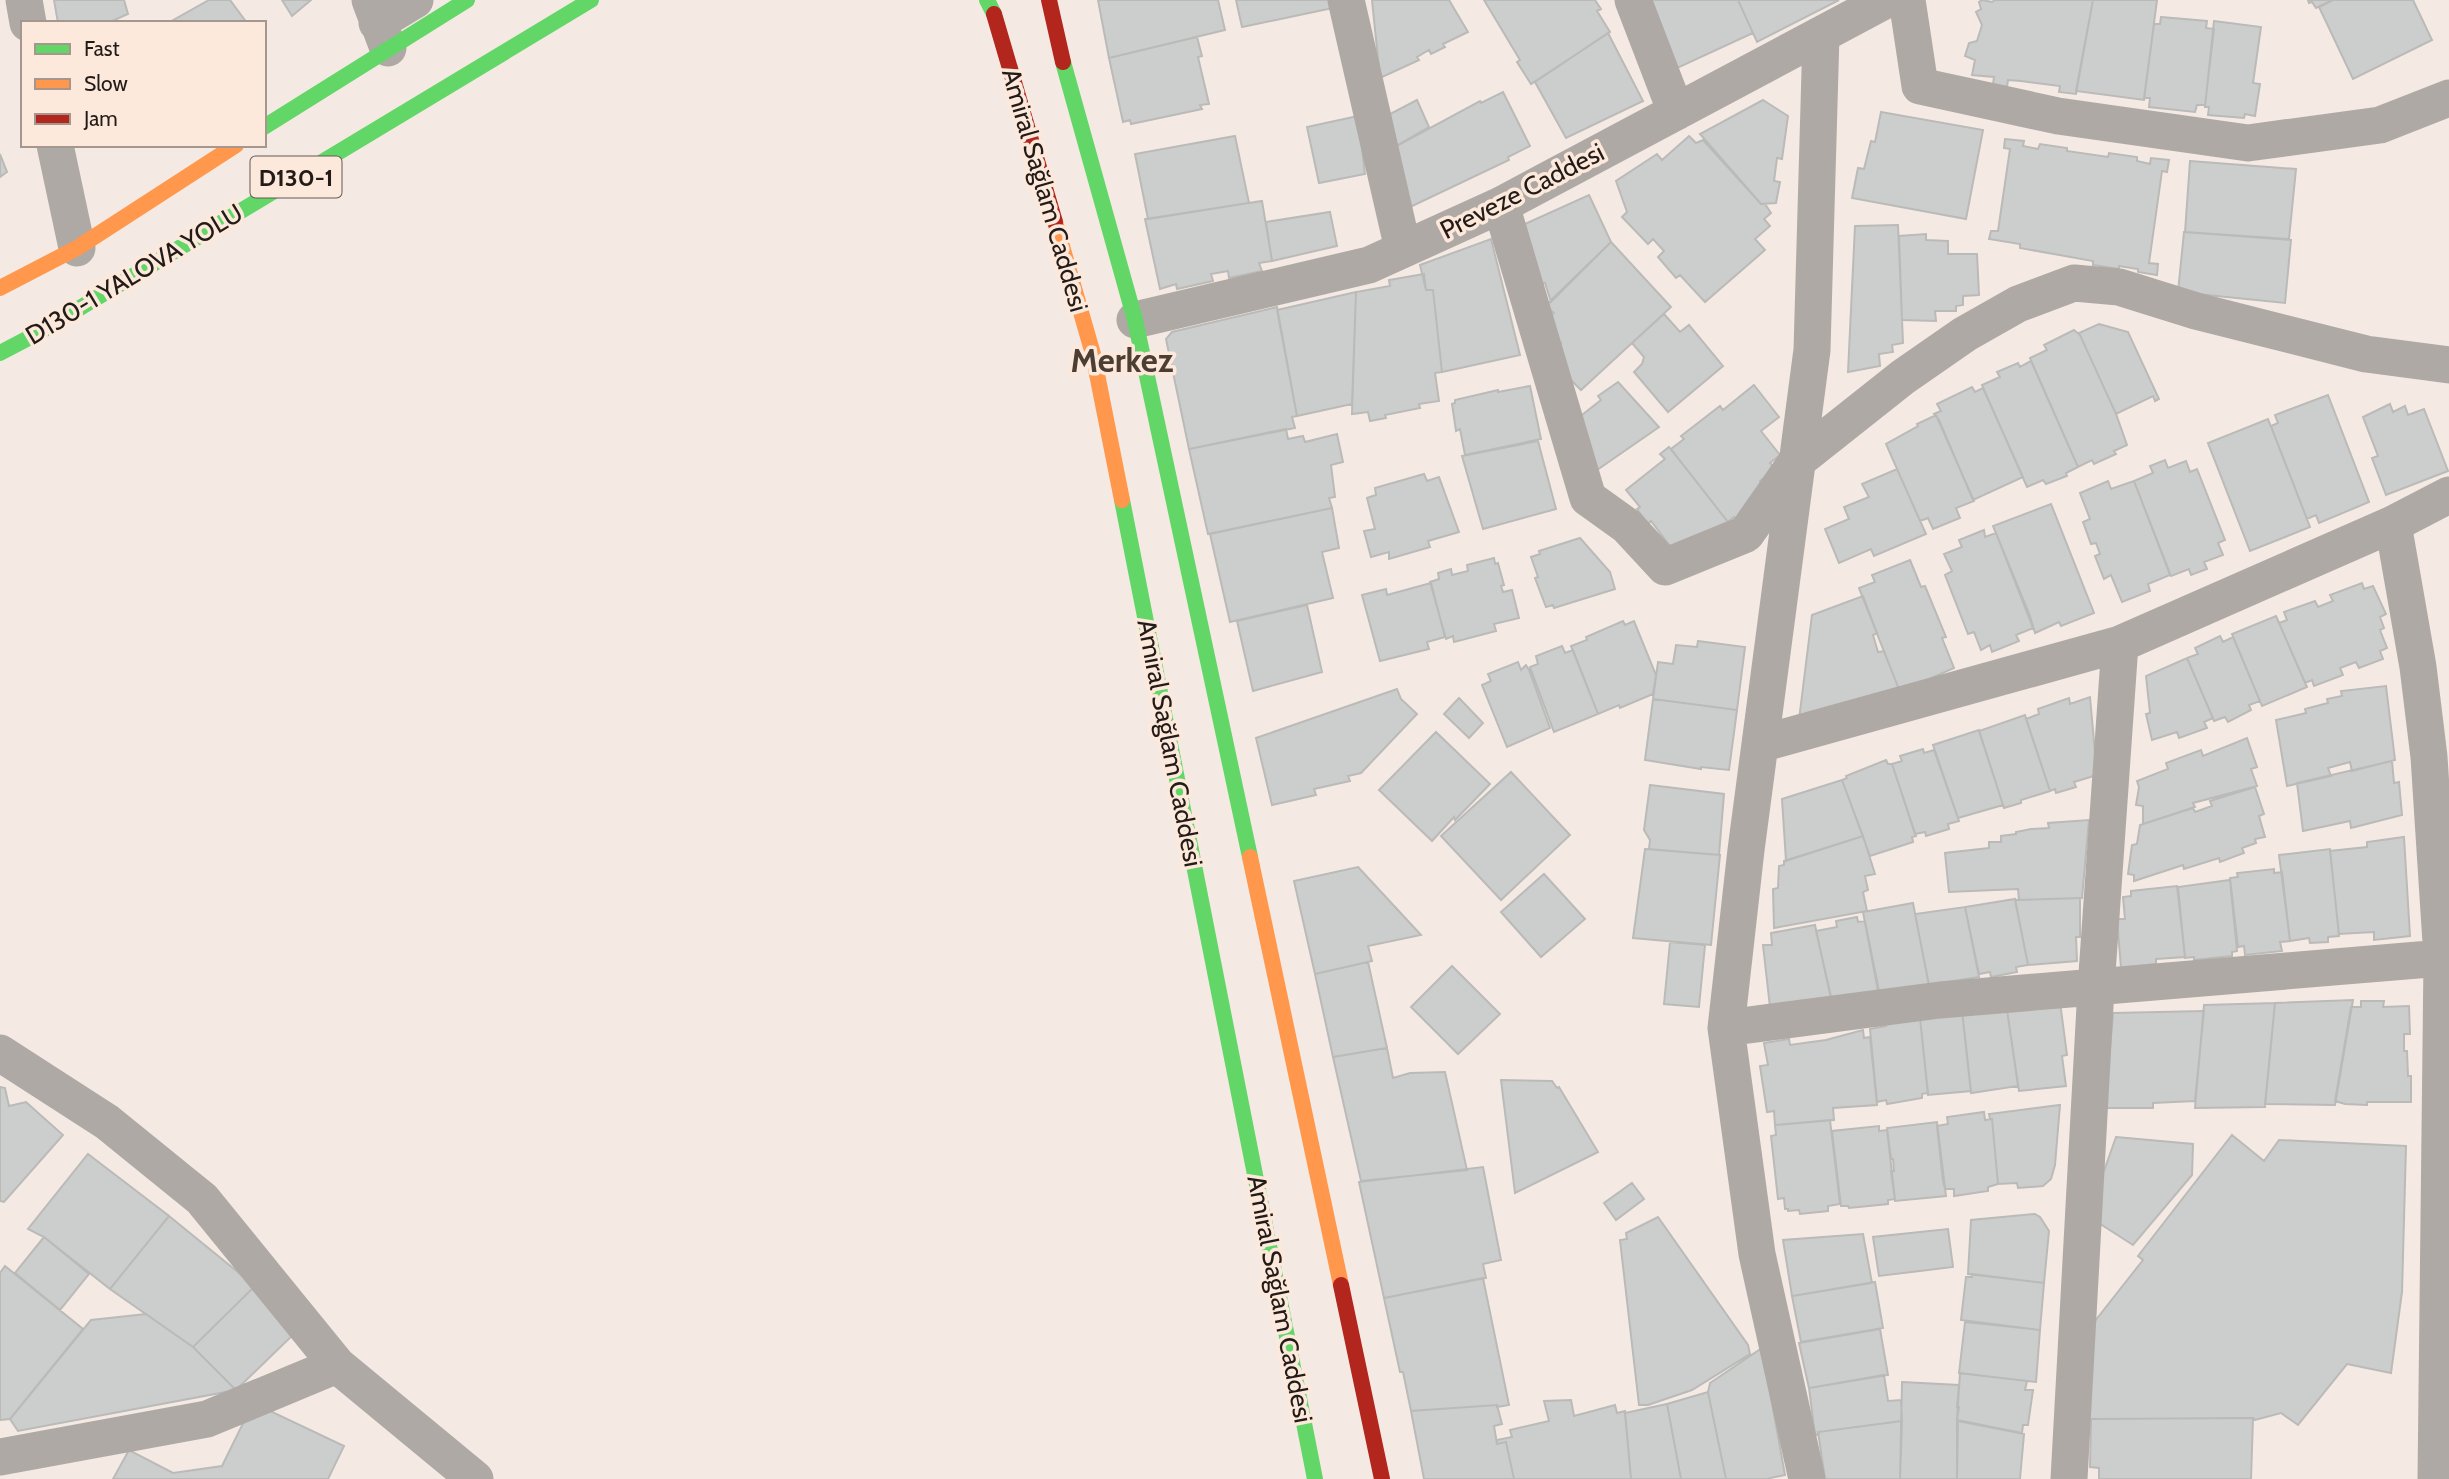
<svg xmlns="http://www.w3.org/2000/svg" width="2449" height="1479" font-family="Cabin,sans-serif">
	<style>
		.building { fill: #cccece; stroke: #babab8; stroke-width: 2 }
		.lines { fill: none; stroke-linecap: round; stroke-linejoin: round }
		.street { stroke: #afa9a5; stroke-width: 37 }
		.fast { stroke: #63d668; stroke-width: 16 }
		.slow { stroke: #ff974d; stroke-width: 16 }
		.jam { stroke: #b3261e; stroke-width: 16 }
		.labels { text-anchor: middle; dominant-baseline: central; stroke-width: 7; stroke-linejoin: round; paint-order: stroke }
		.shield { fill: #fce9dc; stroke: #635952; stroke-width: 2 }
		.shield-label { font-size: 24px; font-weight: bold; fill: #221b17 }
		.street-label { font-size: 26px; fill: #221b17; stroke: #fce9dc }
		.district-label { font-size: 33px; font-weight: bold; fill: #4c3e33; stroke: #fce9dc }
	</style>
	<rect width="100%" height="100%" fill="#f5eae3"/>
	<!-- building -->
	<path class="building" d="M54,0H124L128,14L108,23H58Z
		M209,0H230L247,23H168Z
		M282,0H311L292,16Z
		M1098,0H1218L1225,30L1109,58Z
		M1236,0H1332L1333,8L1242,27Z
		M1372,0H1449L1468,32L1443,44L1445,47L1431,54L1429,50L1417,57L1419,60L1380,78Z
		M1484,0H1595L1601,9L1597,11L1610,32L1531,84L1517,62L1520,60Z
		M1642,0H1738L1753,33L1675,69Z
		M1738,0H1839L1757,42Z
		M1982,0L1992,2L1995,0H2093L2076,94L2059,92L2060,86L2021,81L2008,80L2007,87L1993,84L1994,77L1972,75L1975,60L1965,56L1969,43L1977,41L1982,25L1976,12L1981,9L1979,2Z
		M2093,0H2157L2144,100L2076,91Z
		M2308,0H2333L2316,8L2312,2L2309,3Z
		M2333,0H2413L2432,40L2353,79L2319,7Z
		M2161,17L2207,21L2206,28L2214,29L2205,105H2197L2195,112L2149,107L2150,98H2144L2154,24H2160Z
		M2214,21L2261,27L2253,83L2260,84L2255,116L2245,114L2244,118L2208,115L2209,107H2205Z
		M1608,33L1643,101L1566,138L1535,82Z
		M1197,37L1202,56L1198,57L1209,104L1200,105L1202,109L1131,124L1130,120L1123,122L1109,58Z
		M1503,92L1530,146L1508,157L1509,160L1410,207L1391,149L1480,101L1481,103Z
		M1417,100L1429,127L1394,147L1390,114Z
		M1763,100L1788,116L1782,159L1777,158L1774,181L1780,182L1776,203L1761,204L1700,134Z
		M1881,112L1983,130L1966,219L1852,198L1858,168L1864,169L1871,141L1875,142Z
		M1358,116L1365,174L1319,183L1307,127Z
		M1235,136L1249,203L1148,219L1135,154Z
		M1689,136L1696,143L1703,140L1761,204H1765L1771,213L1764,219L1770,226L1755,239L1765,250L1705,302L1680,275L1676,278L1658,257L1664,251L1653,239L1648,244L1622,217L1627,212L1616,181L1657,154L1662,160Z
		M2005,139L2024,141L2023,146L2038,149L2040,144L2067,148V151L2108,157L2109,153L2137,157V161L2150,164L2151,158L2169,160L2167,172L2162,171L2149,263L2158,264L2157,275L2138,272V269L2119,266V269L2093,265V261L2020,248V244L1989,239L1991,231H1998L2010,149L2004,148Z
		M0,154L7,172L0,177Z
		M2190,161L2296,169L2289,239L2185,232Z
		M1589,195L1611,242L1551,302L1545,283L1540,284L1525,224Z
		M1262,201L1272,261L1259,263L1262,271L1229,278L1228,271L1211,274L1213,281L1177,289L1176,284L1160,289L1145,219Z
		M1330,212L1337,246L1272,261L1266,222Z
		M1898,225L1903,343L1892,345L1893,352L1879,354L1880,366L1848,372L1855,226Z
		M2184,232L2291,240L2285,303L2178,292Z
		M1926,234V240L1948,241V254H1977L1979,295L1963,296V305L1956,306V311H1935L1936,321L1902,320L1899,236Z
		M1491,239L1520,355L1442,372L1433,290H1426L1420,265Z
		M1611,242L1671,307L1581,390L1555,364L1556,348L1561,343L1552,334L1546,320L1554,313L1545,306Z
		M1424,274L1426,290H1433L1442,372L1435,373L1439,401L1419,404L1420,408L1385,415L1386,418L1370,421L1368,412L1352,414L1356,292L1390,286L1389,280Z
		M1356,292L1352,404L1297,416L1277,310Z
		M1277,307L1297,416L1292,417L1295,428L1189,449L1166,339L1172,332Z
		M1664,314L1680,332L1689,325L1723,366L1668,412L1634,372L1642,364L1644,357L1632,343Z
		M2099,324L2128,332L2159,399L2155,401L2153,396L2116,414L2079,333Z
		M2074,330L2080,335L2116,414L2127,445L2114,451L2116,454L2094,464L2092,460L2078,467L2030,358L2047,350L2044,345Z
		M2031,361L2078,467L2066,473L2067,476L2046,484L2043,480L2027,487L1982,385L2000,377L1997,372L2018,363L2020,367Z
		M1618,382L1659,427L1597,470L1573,422L1601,400L1598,396Z
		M1754,385L1779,417L1761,431L1780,455L1770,463L1776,469L1760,481L1768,491L1737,521L1734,517L1728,522L1671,449L1684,439L1681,436L1720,406L1723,410Z
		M1530,386L1541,439L1465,455L1460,429L1456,431L1452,404L1455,403V400L1498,390V392Z
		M1972,387L1975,392L1983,388L2023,477L1973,500L1939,420L1934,414L1941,411L1937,404Z
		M2328,395L2369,502L2319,523L2316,515L2307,519L2271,426L2278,423L2275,415Z
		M2390,404L2393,412L2405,406L2408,415L2424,409L2448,471L2386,495L2372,458L2378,456L2363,417Z
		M1936,415L1974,501L1956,508L1960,518L1933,529L1928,518L1920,521L1886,444L1918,426L1917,424Z
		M2268,419L2310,527L2250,551L2208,443Z
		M1286,429L1288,439L1303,436L1305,442L1337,434L1343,462L1331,465L1335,497L1329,498L1332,508L1208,534L1189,449Z
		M1538,441L1556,509L1483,529L1462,456Z
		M1669,447L1728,522L1670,546L1651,521L1648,524L1637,509L1640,507L1626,490L1665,459L1660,454Z
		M2165,460L2168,468L2186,461L2190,472L2197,469L2225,540L2218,543L2223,555L2204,562L2207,569L2191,575L2189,569L2171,576L2134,481L2153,473L2150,466Z
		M1897,469L1926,534L1874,556L1871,549L1839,563L1825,529L1849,519L1844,507L1869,497L1862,484Z
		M1424,474L1427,481L1439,477L1459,532L1428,541L1430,547L1389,559V552L1371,557L1364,531L1375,529L1367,498L1376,495L1375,488Z
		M2108,481L2111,489L2134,481L2170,575L2148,584L2150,591L2122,602L2111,575L2104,579L2095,556L2100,554L2096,543L2091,544L2083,522L2090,519L2080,493Z
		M2051,504L2094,613L2061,626L2059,622L2035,633L2030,616L1993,526Z
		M1332,508L1339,548L1322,552L1333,598L1230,622L1210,534Z
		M1984,530L1985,537L1996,533L2033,628L2016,635L2019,641L1992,652L1990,645L1981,650L1974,632L1968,634L1945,575L1952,571L1944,554L1962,547L1959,540Z
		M1580,538L1610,572L1615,589L1554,608L1553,605L1546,607L1535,578L1538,577L1531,557L1540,554L1539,551Z
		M1494,558L1495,564L1498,563L1504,585L1501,586L1503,592L1512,590L1519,618L1494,624L1496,631L1454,642L1453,636L1446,639L1430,582L1439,579L1438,573L1451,569L1452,575L1468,571L1467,565Z
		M1910,560L1921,587L1925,586L1946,637L1942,638L1954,668L1900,692L1859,588L1875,582L1872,575Z
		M1431,583L1445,637L1427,642L1429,649L1380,661L1362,595L1386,589L1387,595Z
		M2362,583L2364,589L2373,586L2386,614L2380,617L2384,628L2380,630L2387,648L2380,651L2383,659L2359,668L2356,662L2340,668L2343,675L2314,686L2312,680L2305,683L2279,623L2287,620L2284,612L2315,601L2318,607L2333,601L2330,595Z
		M1863,596L1877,633L1873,635L1878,652L1884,651L1900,692L1799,720L1812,615Z
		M1307,605L1322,672L1253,691L1237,621Z
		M2276,616L2307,687L2262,706L2232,634Z
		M1623,621L1625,625L1634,621L1656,675L1653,694L1620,708L1619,705L1598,714L1571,646L1587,640L1586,637Z
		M2220,636L2223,642L2233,637L2260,701L2249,705L2251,710L2228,722L2225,717L2214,721L2187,658L2198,654L2195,648Z
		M1698,641L1745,647L1737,710L1653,699L1658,662L1673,664L1676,645L1697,647Z
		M1562,646L1565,653L1573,650L1598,714L1554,732L1530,667L1538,664L1536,656Z
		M2187,658L2213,718L2204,722L2207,728L2179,738L2177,732L2152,740L2146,714L2150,713L2146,676Z
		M1518,662L1521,670L1526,665L1529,670L1550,728L1507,747L1482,685L1491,681L1488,674Z
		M2386,686L2395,760L2352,771L2350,762L2328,768L2331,776L2287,786L2276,720L2306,713L2305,709L2328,703L2327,699L2342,696L2341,691Z
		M1397,689L1401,699L1417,714L1361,773L1348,776L1350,781L1314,789L1316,795L1272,805L1256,738Z
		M2090,697L2097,775L2074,782L2076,787L2056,793L2055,789L2050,791L2026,719L2039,714L2038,709L2069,698L2070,704Z
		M1459,698L1483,723L1469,738L1444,714Z
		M1653,699L1737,710L1729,770L1701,767V769L1645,760Z
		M2025,715L2050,791L2021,800V803L2004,808L1979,731Z
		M1979,730L2003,805L1958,818L1933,745Z
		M1436,732L1490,784L1455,820L1454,817L1432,841L1379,790Z
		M2247,738L2257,767L2251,769L2257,786L2193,803L2195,807L2143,824V806L2136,805L2139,787L2137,781L2168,769L2166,763L2201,750L2203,756Z
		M1923,749L1924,753L1934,750L1959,821L1948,824L1949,829L1926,836L1925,832L1915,834L1892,764L1902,761L1900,756Z
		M1886,760L1888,764H1892L1916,836L1912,837L1913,842L1870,856L1842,780L1847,778L1846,776Z
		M2392,761L2394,783L2399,782L2402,815L2351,828L2350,821L2303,831L2297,783Z
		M1511,772L1570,835L1501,900L1441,836Z
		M1842,780L1863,836L1786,861L1782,799Z
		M1650,785L1724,794L1719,855L1649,849L1650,840L1644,830Z
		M2255,787L2264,814L2259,816L2265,837L2255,839L2256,843L2242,848L2244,853L2220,862L2219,858L2184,869L2183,865L2134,881V875L2128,874L2132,845L2137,844L2140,825L2193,808L2195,812L2212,806L2210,801Z
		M2089,820L2082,898L2019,900L2018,889L1949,892L1945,853L1989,848V842H2001V836L2016,834V832L2031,829L2049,828L2048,823Z
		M1863,836L1875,874L1865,876L1868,890L1863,892L1867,911L1774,928L1773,889L1778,888L1779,866L1784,865V861Z
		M2404,837L2410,936L2374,940V932L2339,934L2330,851L2367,847V842Z
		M1645,849L1720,855L1711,945L1633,938Z
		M2330,849L2339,936L2328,937V942L2310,943L2309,938L2290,941L2279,855Z
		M1358,867L1421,935L1368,946L1372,961L1315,974L1294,881Z
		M2274,869V873L2282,872L2290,941L2280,942L2282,951L2245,955L2244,946L2238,947L2230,878L2238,877L2237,873Z
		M1544,874L1585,919L1541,957L1501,912Z
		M2230,880L2237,951L2232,952V956L2194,960V957L2185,958L2178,887Z
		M2177,886L2185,957L2156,959V964L2121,968L2117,919H2125L2123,897L2131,896V891Z
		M2080,898V937H2076L2077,961L2028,965L2015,900Z
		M2015,899L2028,965L2016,967L2017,972L1991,977L1990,972L1979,974L1965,907Z
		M1913,903L1929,986L1879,996L1863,912Z
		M1965,907L1979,977L1929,985L1915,914Z
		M1857,917L1858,922L1865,921L1879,991L1832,1001L1816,931L1837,927L1836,921Z
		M1815,925L1831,999L1771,1016L1763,945H1772L1771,933Z
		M1670,942L1705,945L1699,1007L1664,1004Z
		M1368,962L1387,1048L1333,1057L1315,974Z
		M1452,966L1500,1014L1458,1054L1411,1007Z
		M2353,1000L2335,1105L2265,1104L2275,1003Z
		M2361,1001H2384L2383,1007L2409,1006L2410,1034H2404V1051H2407L2408,1076H2411V1102H2367V1105L2345,1104L2335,1101L2351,1007H2361Z
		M2060,1002L2067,1055L2062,1056L2066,1086L2019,1091L2007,1010Z
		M2275,1003L2265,1107L2195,1108L2204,1005Z
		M1962,1010L1971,1091L1928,1095L1920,1018Z
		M2007,1010L2018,1086L1971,1093L1962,1011Z
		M2204,1011L2195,1101L2153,1103V1108H2105L2113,1013Z
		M1920,1018L1928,1093L1922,1094V1098L1887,1104L1886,1100L1877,1102L1870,1029L1886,1026L1885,1022Z
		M1863,1030L1864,1038L1870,1037L1877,1105L1833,1108L1834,1120L1775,1125L1774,1111L1767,1112L1760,1066L1768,1065L1764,1043L1789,1039L1790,1045L1826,1040Z
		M1387,1048L1393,1078L1410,1073L1445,1072L1467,1170L1361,1181L1333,1057Z
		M1501,1080L1552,1081L1557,1088L1559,1087L1598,1152L1515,1193Z
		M0,1087L5,1088L9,1106L26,1102L63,1135L4,1202L0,1201Z
		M2060,1105L2055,1165L2051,1179L2043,1186L2018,1188L2017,1183L1998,1184L1992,1119H1990L1989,1114Z
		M1984,1112L1985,1120L1992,1119L1998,1184L1988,1187V1191L1954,1196V1189H1945L1943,1181L1937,1126L1948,1124L1947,1117Z
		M1830,1120L1840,1204L1828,1206V1211L1800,1214L1799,1210L1788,1211V1209H1785L1784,1198L1778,1199L1771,1136L1776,1135L1775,1125Z
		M1937,1122L1946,1196L1895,1201L1891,1171H1894L1893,1159H1891L1887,1128Z
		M1879,1126V1131L1887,1130L1895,1199L1888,1200V1204L1849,1208L1848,1206H1841L1832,1131Z
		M2232,1135L2264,1161L2279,1140L2406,1146L2402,1292L2391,1373L2347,1364L2298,1425L2281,1413L2255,1420L2253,1418L2088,1419L2084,1335L2143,1260L2138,1256Z
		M2116,1137L2193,1144L2192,1175L2133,1245L2088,1216Z
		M88,1154L169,1216L110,1289L44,1237L28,1229Z
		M1483,1167L1501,1260L1483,1264L1486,1278L1384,1298L1359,1182Z
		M1632,1183L1644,1199L1616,1220L1604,1203Z
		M2035,1214L2040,1217L2049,1231L2044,1283L1968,1274L1971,1220Z
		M169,1216L255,1286L193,1347L110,1289Z
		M1658,1217L1748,1345L1750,1354L1692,1390L1648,1405H1639L1620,1240L1627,1239L1626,1233Z
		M1948,1229L1953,1267L1879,1276L1873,1237Z
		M1863,1234L1872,1283L1792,1296L1783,1240Z
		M44,1237L89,1274L60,1310L15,1273Z
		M5,1266L83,1329L10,1419L0,1420V1273Z
		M1972,1274L2044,1283L2040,1330L1961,1320L1966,1277H1972Z
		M1483,1278L1509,1405L1497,1407V1405L1411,1411L1403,1372H1400L1384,1298Z
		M1875,1282L1883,1328L1801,1342L1792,1296Z
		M255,1286L298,1330L236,1390L193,1347Z
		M146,1314L193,1347L236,1390L18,1431L10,1419L91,1320Z
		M1965,1322L2040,1330L2036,1382L1959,1373Z
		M1880,1329L1888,1375L1809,1388L1799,1343Z
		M1762,1348L1785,1475L1766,1479H1726L1708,1392L1710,1383Z
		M1960,1373L2027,1381L2025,1390H2033L2028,1425H2023L2022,1433L1957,1420Z
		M1884,1375L1888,1401L1901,1400L1902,1421L1818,1432L1819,1434L1815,1435L1809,1388Z
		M1902,1382L1959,1385L1957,1407H1959L1957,1420V1479H1900Z
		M1708,1392L1726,1479H1681L1667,1404Z
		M1571,1400L1574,1416L1615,1405L1617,1413L1625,1411L1631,1479H1514L1506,1442L1497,1444V1440L1512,1437L1510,1430L1549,1421L1544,1401Z
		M253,1403L344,1446L328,1479H113L129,1450L173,1473L222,1466Z
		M1667,1404L1681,1479H1631L1625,1413Z
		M1497,1405L1502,1424L1494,1426L1497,1444L1506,1442L1514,1479H1424L1411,1411Z
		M2253,1418L2251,1479H2099V1468L2090,1467L2091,1419Z
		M1902,1421L1900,1479H1825L1818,1432Z
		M1958,1421L2024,1434L2020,1479H1957Z"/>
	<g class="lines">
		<!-- street -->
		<path class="street" d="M24,0L28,23
			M370,0L388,48
			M1346,0L1403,249
			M1633,0L1676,112
			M1907,0L1920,86L2058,116L2248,143L2380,125L2449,98
			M377,23L415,0
			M55,145L77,248
			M1501,205L1588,498L1627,526L1665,567L1746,534L1797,461L1903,377L1965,334L2018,304L2074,283L2119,287L2196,311L2366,354L2449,365
			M1135,320L1369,265L1501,205L1886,0
			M2393,524L2418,667L2429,757L2442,958L2436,1479
			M1760,744L2120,644L2393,524L2449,495
			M1726,1028L1940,1000L2442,958
			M0,1053L107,1122L202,1199L337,1365L475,1479
			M0,1457L207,1419L337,1365
			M1807,1479L1757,1254L1726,1028L1746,850L1812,350L1821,35
			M2069,1479L2096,988L2120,644"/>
		<!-- fast -->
		<path class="fast" d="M987,0L994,14
			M1063,62L1135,320L1250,857
			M264,127L467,0
			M0,353L40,332L591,0
			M1122,500L1315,1479"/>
		<!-- slow -->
		<path class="slow" d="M1055,222L1093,354L1122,500
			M0,288L77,248L236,145
			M1250,857L1341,1285"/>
		<!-- jam -->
		<path class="jam" d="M1049,0L1063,62
			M994,14L1055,222
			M1341,1285L1382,1479"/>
	</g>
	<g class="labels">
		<!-- shield labels -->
		<rect class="shield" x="250.5" y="156.5" width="91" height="41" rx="5"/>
		<g class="shield-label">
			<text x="296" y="177">D130-1</text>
		</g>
		<!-- street labels -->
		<g class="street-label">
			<text transform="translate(1045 190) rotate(74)">Amiral Sağlam Caddesi</text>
			<text transform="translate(1522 191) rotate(-27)">Preveze Caddesi</text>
			<text transform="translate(134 274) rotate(-31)">D130-1 YALOVA YOLU</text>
			<text transform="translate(1170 743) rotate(79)">Amiral Sağlam Caddesi</text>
			<text transform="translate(1280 1299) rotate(79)">Amiral Sağlam Caddesi</text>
		</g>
		<!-- district labels -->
		<g class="district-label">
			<text x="1122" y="360">Merkez</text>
		</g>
	</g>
	<!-- legend -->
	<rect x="21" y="21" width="245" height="126" fill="#fce9dc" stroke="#a5978d" stroke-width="2"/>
	<rect x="35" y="44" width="35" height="10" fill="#63d668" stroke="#a5978d" stroke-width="2"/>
	<text x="84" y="56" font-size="21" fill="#221b17">Fast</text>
	<rect x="35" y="79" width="35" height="10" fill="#ff974d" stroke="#a5978d" stroke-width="2"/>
	<text x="84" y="91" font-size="21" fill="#221b17">Slow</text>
	<rect x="35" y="114" width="35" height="10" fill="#b3261e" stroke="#a5978d" stroke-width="2"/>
	<text x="84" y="126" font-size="21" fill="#221b17">Jam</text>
</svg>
